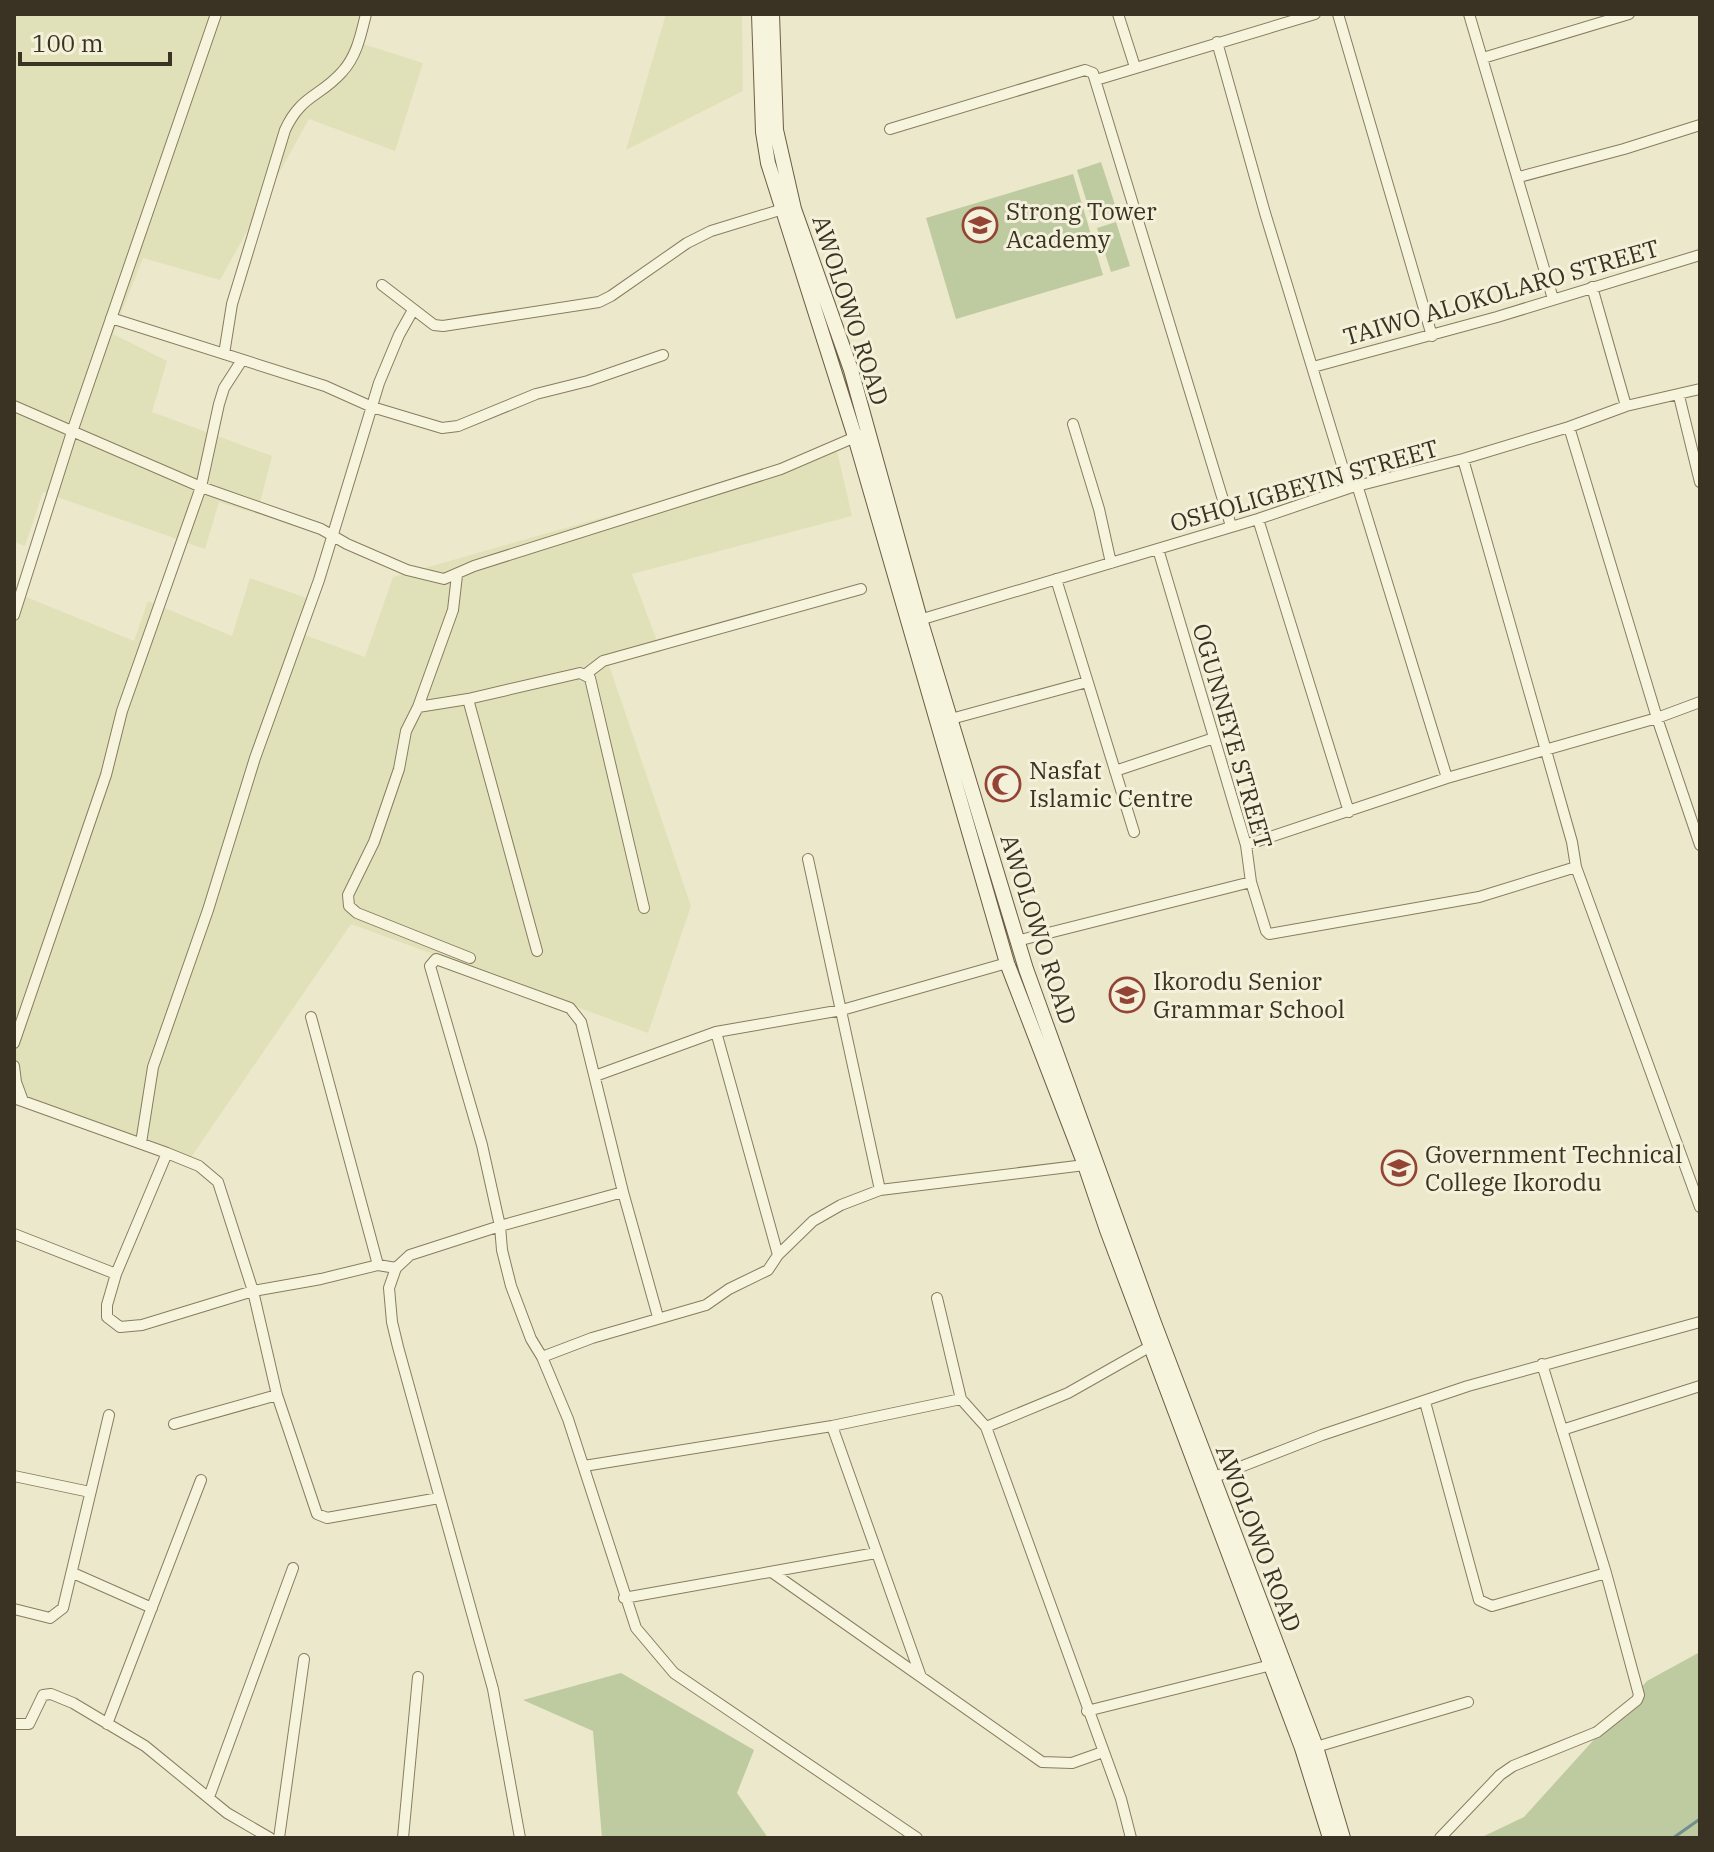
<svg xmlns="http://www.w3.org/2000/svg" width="1714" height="1852" font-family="'IBM Plex Serif',serif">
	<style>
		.farmland { fill: #e1e1b9 }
		.green { fill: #beca9f }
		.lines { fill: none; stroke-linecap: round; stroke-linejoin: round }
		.stream { stroke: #728f8d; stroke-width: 3 }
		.street-casing { stroke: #887c60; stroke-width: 12 }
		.secondary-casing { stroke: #6a5d43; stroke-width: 16 }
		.street { stroke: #f7f4de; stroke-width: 10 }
		.secondary { stroke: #f7f4de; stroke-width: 14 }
		.labels { text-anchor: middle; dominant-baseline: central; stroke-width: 6; stroke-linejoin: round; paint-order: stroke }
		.poi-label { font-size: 24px; fill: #3a3222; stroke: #f4f1da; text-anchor: start }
		.street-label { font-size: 24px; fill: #3a3222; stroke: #f4f1da }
	</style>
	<rect width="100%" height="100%" fill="#ece8cb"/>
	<!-- farmland -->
	<path class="farmland" d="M14,14H364L357,42L423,63L395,151L309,119L220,280L143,258L113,334L167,361L152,412L272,456L257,514L219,502L205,549L43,492L25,546L14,542Z
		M666,14H742L743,91L626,150Z
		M837,451L852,516L632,574L661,652L609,665L691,906L648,1033L351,924L185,1166L14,1104V592L134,641L148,601L232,636L250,578L315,601L302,634L365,657L393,577Z"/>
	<!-- green -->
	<path class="green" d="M1101,162L1117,211L1092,219L1077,170Z
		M1073,174L1103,275L956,319L926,218Z
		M1116,222L1130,266L1111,272L1097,228Z
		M1700,1652V1838H1480L1524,1817L1647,1681Z
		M621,1673L754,1750L737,1793L768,1838H602L593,1731L523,1700Z"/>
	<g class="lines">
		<!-- stream -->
		<path class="stream" d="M1673,1838L1700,1819"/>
		<!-- street casing -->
		<g class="street-casing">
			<path id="street" d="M1118,14L1135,67
				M1338,14L1432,336
				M1469,14L1553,299
				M1217,42L1265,213L1349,488
				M1483,58L1629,14
				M1096,80L1315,14
				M890,129L1085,70L1093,73L1231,526
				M1519,177L1624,149L1700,125
				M382,285L434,325L443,326L599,302L611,296L687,243L711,231L783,209
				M1592,287L1626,406
				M111,318L325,386L372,407L442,428L458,426L536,394L588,381L663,355
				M224,354L232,304L285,130C301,95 320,97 342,72C357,56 361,34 366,14
				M1313,367L1497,317L1700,255
				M1679,396L1700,482
				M14,406L201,487L321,529L347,544L407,570L444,579L474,566L781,469L860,435
				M1073,424L1099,509L1111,563
				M1569,427L1657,718L1700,845
				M1463,459L1572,842L1576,867L1700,1207
				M1358,488L1447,778
				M1258,519L1349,812
				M1158,549L1246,845L1251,882L1266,931L1269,934L1479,897L1576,867
				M457,575L453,610L418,707L406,731L399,769L374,842L348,895L349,906L357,913L470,958
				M1056,579L1134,832
				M14,615L72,432L216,14
				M916,621L1258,519L1349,488L1463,459L1569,427L1626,406L1700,389
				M586,674L603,661L861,589
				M468,699L537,951
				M418,707L468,699L580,673L590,678L644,908
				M951,719L1087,682
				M1115,771L1214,738
				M1246,845L1447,778L1657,718L1700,702
				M808,859L880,1190
				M1017,941L1251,882
				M311,1017L378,1265
				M716,1032L778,1255
				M14,1043L106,775L122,711L201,487L219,404L224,388L242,360
				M14,1066L16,1082L23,1101
				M595,1076L716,1032L842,1010L1007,963
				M14,1098L167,1153L199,1166L218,1182L253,1291L277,1395L317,1514L327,1518L439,1498
				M141,1143L153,1067L208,910L255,758L319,580L379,383L399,335L413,310
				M167,1153L116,1274L107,1305V1317L120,1327L142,1325L253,1291L321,1279L378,1265L396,1268
				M14,1234L116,1274
				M937,1298L961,1399L986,1427L1121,1799L1131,1838
				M658,1317L623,1192L581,1022L570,1008L436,959L430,966L482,1145L500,1226L502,1250L511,1286L531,1339L542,1357L568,1419L636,1628L674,1673L917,1838
				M542,1357L592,1338L706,1305L729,1289L768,1270L778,1255L813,1221L841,1205L880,1190L1085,1165
				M1425,1402L1479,1600L1492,1606L1606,1573
				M174,1424L277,1395
				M832,1426L921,1677
				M986,1427L1068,1393L1151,1346
				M1562,1430L1700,1386
				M584,1466L832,1426L961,1399
				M14,1476L90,1492
				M1212,1478L1322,1435L1468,1386L1700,1322
				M73,1573L152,1608
				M773,1573L1042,1762L1072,1763L1103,1752
				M624,1598L876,1553
				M14,1609L50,1618L63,1608L109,1415
				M1087,1711L1271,1665
				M14,1724H29L43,1695L51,1694L73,1703L145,1746L227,1813L270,1838
				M107,1724L201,1480
				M1316,1747L1468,1702
				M209,1797L293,1568
				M279,1838L304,1659
				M403,1838L418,1677
				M520,1838L493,1689L398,1347L392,1322L389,1288L396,1268L410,1255L500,1226L623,1192
				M1440,1838L1500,1775L1513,1766L1597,1732L1637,1700L1639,1695L1606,1573L1542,1364"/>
		</g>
		<!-- secondary casing -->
		<g class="secondary-casing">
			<path id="secondary" d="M759,14L763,132L768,163L855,437L1007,963L1085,1165L1107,1230L1302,1748L1330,1838
				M772,14L776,130L794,209L851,370L920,619L1026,969L1154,1323L1316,1747L1343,1838"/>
		</g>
		<!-- street -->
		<use href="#street" class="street"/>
		<!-- secondary -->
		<use href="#secondary" class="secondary"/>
	</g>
	<!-- icons -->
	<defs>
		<g id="school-ring" transform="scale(1.8)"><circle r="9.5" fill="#f4f1da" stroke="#934435" stroke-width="1.5"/><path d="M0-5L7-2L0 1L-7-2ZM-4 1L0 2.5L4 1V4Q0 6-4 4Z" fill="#934435"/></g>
		<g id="mosque-ring" transform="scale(1.8)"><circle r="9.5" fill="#f4f1da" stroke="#934435" stroke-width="1.5"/><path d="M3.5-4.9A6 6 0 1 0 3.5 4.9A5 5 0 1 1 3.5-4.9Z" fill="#934435"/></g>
	</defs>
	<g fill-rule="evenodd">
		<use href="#school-ring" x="980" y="225"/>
		<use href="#mosque-ring" x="1003" y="784"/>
		<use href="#school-ring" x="1127" y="995"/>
		<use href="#school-ring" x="1399" y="1168"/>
	</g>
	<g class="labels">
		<!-- poi labels -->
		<g class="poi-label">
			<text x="1006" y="211">Strong Tower<tspan x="1006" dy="28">Academy</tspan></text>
			<text x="1029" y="770">Nasfat<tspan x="1029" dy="28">Islamic Centre</tspan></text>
			<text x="1153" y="981">Ikorodu Senior<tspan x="1153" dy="28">Grammar School</tspan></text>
			<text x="1425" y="1154">Government Technical<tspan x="1425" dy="28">College Ikorodu</tspan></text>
		</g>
		<!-- street labels -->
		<g class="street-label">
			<text transform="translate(1501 292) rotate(-16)">TAIWO ALOKOLARO STREET</text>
			<text transform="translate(851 310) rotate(72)">AWOLOWO ROAD</text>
			<text transform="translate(1304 485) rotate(-16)">OSHOLIGBEYIN STREET</text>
			<text transform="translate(1233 736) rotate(74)">OGUNNEYE STREET</text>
			<text transform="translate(1039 929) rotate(72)">AWOLOWO ROAD</text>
			<text transform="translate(1259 1538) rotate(69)">AWOLOWO ROAD</text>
		</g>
	</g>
	<!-- border -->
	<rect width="1714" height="1852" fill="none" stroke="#3a3222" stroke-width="32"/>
	<!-- scale -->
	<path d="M20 52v12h150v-12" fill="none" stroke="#3a3222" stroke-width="4"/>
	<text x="32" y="52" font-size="24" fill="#3a3222" stroke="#f4f1da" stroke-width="6" paint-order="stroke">100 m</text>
</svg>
